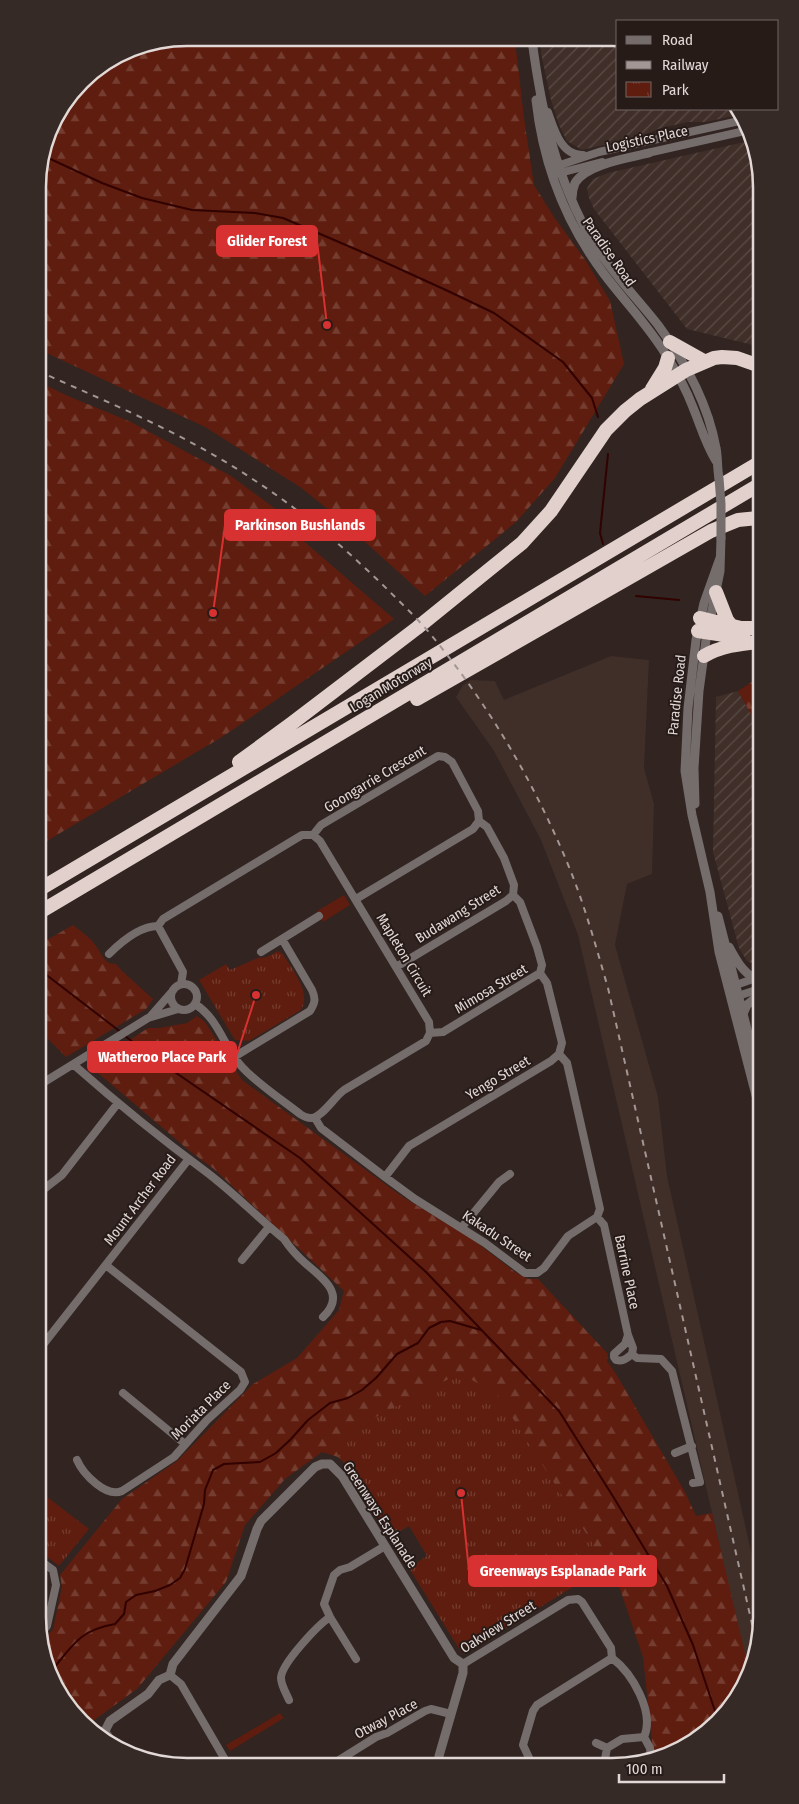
<svg xmlns="http://www.w3.org/2000/svg" width="799" height="1804" font-family="'Fira Sans Condensed',sans-serif">
	<style>
		.built { fill: #402e29 }
		.industrial { fill: url(#industrial-furrows) }
		.green { fill: #5e1d0e }
		.forest { fill: url(#forest-firs) }
		.park { fill: url(#park-tufts) }
		.lines { fill: none; stroke-linecap: round; stroke-linejoin: round }
		.stream { stroke: #310200; stroke-width: 2 }
		.minor { stroke: #746d6c; stroke-width: 8 }
		.tertiary { stroke: #746d6c; stroke-width: 9 }
		.motorway { stroke: #e1d0cb; stroke-width: 14 }
		.rail { stroke: #a29795; stroke-width: 2; stroke-dasharray: 6 6; stroke-linecap: butt }
		.tertiary-bridge { stroke: #746d6c; stroke-width: 9 }
		.labels { text-anchor: middle; dominant-baseline: central; stroke-width: 4; stroke-linejoin: round; paint-order: stroke }
		.street-label { font-size: 14px; fill: #e2d9d7; stroke: #271b18 }
		.rim { fill: none; stroke: #e2d9d7; stroke-width: 2.5 }
		.leader { fill: none; stroke: #d73131; stroke-width: 2 }
		.callout-dot { fill: #d73131; stroke: #271b18; stroke-width: 2 }
		.callout { fill: #d73131; stroke: #d73131; stroke-width: 2 }
		.callout-label { font-size: 15px; text-anchor: middle; font-weight: bold; fill: #fff }
	</style>
	<defs>
		<pattern id="industrial-furrows" width="10" height="10" patternUnits="userSpaceOnUse" patternTransform="scale(1.25)"><rect width="10" height="10" fill="#402e29"/><path d="M-1 1l2-2M0 10L10 0M9 11l2-2" fill="none" stroke="#5b4c47"/></pattern>
		<pattern id="forest-firs" width="22" height="20" patternUnits="userSpaceOnUse" patternTransform="scale(1.25)"><rect width="22" height="20" fill="#5e1d0e"/><path d="M5 1l3.5 6h-7zM16 11l3.5 6h-7z" fill="#753d30"/></pattern>
		<pattern id="park-tufts" width="24" height="20" patternUnits="userSpaceOnUse" patternTransform="scale(1.25)"><rect width="24" height="20" fill="#5e1d0e"/><path d="M3 7l-1-3M5 7V3M7 7l1-3M15 17l-1-3M17 17v-4M19 17l1-3" fill="none" stroke="#753d30"/></pattern>
	</defs>
	<rect width="100%" height="100%" fill="#312421"/>
	<!-- built -->
	<path class="built" d="M611,656L649,660L644,768L654,804L652,874L627,884L615,945L658,1097L667,1176L761,1596V1627L750,1674L737,1697L717,1610L722,1556L578,935L541,840L494,751L456,697L463,685L471,680L495,681L504,700Z"/>
	<!-- industrial -->
	<path class="industrial" d="M541,40H618V109H738L742,114L706,122H688L661,128L638,137L582,150L567,141L559,125L551,100L541,53Z
		M753,140L756,148L757,346L687,329L594,209L589,198L587,188L593,179L608,173Z
		M738,691L758,727V966L747,961L739,948L713,852L716,697Z"/>
	<!-- green -->
	<path class="green" d="M344,895L350,905L323,922L317,911Z
		M280,1713L284,1718L230,1751L226,1745Z"/>
	<!-- forest -->
	<path class="forest" d="M188,38L515,40L524,118L534,185L554,217L586,261L610,301L624,364L555,478L516,522L425,596L335,515L300,487L205,427L38,349V177L53,121L88,75L130,49Z
		M39,382L68,396L131,422L231,476L281,513L285,525L394,619L222,737L40,845Z
		M758,678V727L738,691Z
		M73,925C80,931 90,937 95,945C102,953 103,964 116,964L122,971L153,999L146,1009L66,1057L41,1032L40,944Z
		M197,1016L205,1022L242,1080L403,1197L472,1239L515,1272L528,1279H538L608,1354L607,1361L616,1374L685,1492L696,1516L712,1513L750,1675L730,1708L695,1741L654,1760L643,1657L619,1586L607,1566L582,1581L349,1467L338,1457L322,1452L285,1479L245,1525L226,1582L137,1689L86,1726C64,1700 43,1676 43,1641L53,1629L62,1587L60,1575L122,1499L177,1461L253,1384L297,1358L339,1310L344,1291L214,1169L191,1152L98,1073L100,1060L148,1028H159L187,1023Z"/>
	<!-- park -->
	<path class="park" d="M278,951L283,954C292,970 312,992 301,1010L249,1041L235,1040L199,980L226,964L230,970L258,958L267,957Z
		M460,1373L498,1395L607,1566L466,1653L461,1652L409,1568L427,1556L409,1526L390,1537L330,1441Z
		M42,1493L89,1529L59,1566L42,1553Z"/>
	<g class="lines">
		<!-- stream -->
		<path class="stream" d="M44,156L102,183L142,198L192,210L255,213L283,218L369,255L448,291L494,313L563,362L592,398L598,417
			M603,544L600,533L608,454
			M636,596L679,600
			M754,660L758,665
			M40,970L122,1033
			M125,1036L147,1053L300,1158L426,1272L559,1411L614,1498L667,1586L693,1645L718,1720
			M50,1673C72,1646 79,1630 115,1624L124,1614L126,1602L136,1595L155,1591L170,1585L180,1578L185,1569L204,1504L205,1490L213,1470L224,1464L260,1462L276,1453L291,1439L308,1420L330,1403L348,1398L362,1390L376,1378L397,1354L418,1343L429,1328L441,1322L450,1321L481,1330"/>
		<!-- minor -->
		<path class="minor" d="M548,112C554,129 561,156 583,155
			M643,154L749,130
			M554,167L599,152L744,120
			M556,174L602,162
			M313,835L321,825L438,756L445,757L452,762L478,811L479,821L473,829L356,899
			M261,952L319,916
			M109,954C121,942 139,926 158,926
			M396,967L506,901L513,895L514,885L504,858L487,827L479,821
			M171 997a13 13 0 1 1 26 0a13 13 0 1 1-26 0Z
			M181,984L183,972L158,926L163,919L302,835H313L320,841L429,1022L430,1033L426,1041L344,1090C335,1096 321,1119 311,1118C307,1118 303,1116 300,1114C282,1100 258,1084 243,1068C224,1048 219,1019 195,1004
			M730,987L759,977
			M735,997L759,989
			M150,1017L171,993
			M430,1033L443,1032L540,973L542,965L537,947L520,902L513,895
			M234,1057L310,1011C315,1003 316,999 312,990L282,939
			M74,1065C116,1102 160,1138 205,1171C233,1192 257,1217 284,1239C290,1248 297,1256 305,1263C323,1279 347,1294 323,1317
			M41,1084L148,1018L178,1009
			M315,1118L321,1128L385,1177L415,1199L485,1243L525,1273H537L544,1268L568,1236L597,1217L600,1209L567,1063L559,1054
			M385,1177L409,1146L551,1061L559,1054L562,1043L547,983L540,973
			M44,1189L62,1175L118,1103
			M597,1217L604,1225L628,1335L633,1348L632,1354C627,1358 623,1362 616,1360L614,1357V1354L625,1344L628,1335
			M462,1227L499,1182L510,1174
			M242,1260L269,1227
			M42,1346L188,1160
			M632,1354L637,1358L661,1359L672,1371L700,1482L693,1483
			M123,1393L185,1444
			M675,1453L692,1446
			M77,1460C83,1474 106,1498 122,1491L174,1457L207,1420L240,1390L245,1382L241,1372L107,1266
			M42,1562L53,1570L56,1585L47,1626L43,1631
			M356,1659L330,1617L324,1604L334,1575L340,1570L350,1567L385,1546
			M463,1664L568,1600L578,1599L582,1602L611,1648L612,1658C632,1673 655,1712 644,1737L650,1748L651,1761
			M170,1675L181,1684L227,1763
			M289,1700C286,1693 281,1685 281,1678C281,1664 318,1625 330,1617
			M105,1731L112,1741
			M596,1743L607,1748L605,1759
			M607,1748L622,1739L644,1737
			M336,1762L376,1737L387,1733L425,1711L431,1709L451,1714
			M531,1762L523,1745L533,1711L537,1705L612,1658"/>
		<!-- tertiary -->
		<path class="tertiary" d="M532,40C541,109 556,180 593,242C611,272 636,297 658,325C684,360 708,404 716,448C718,457 717,468 719,478
			M536,100C543,164 565,222 604,274C625,302 650,327 668,358C677,373 686,389 692,405C700,424 705,443 716,461
			M572,198C572,193 573,188 575,183C586,164 629,158 649,153
			M720,558L704,603L696,640L688,708L685,771L692,815L710,892L719,952L759,1107
			M695,804L694,768L699,691L706,640L720,571L721,538
			M718,916L759,1076
			M729,947C736,960 742,971 755,979
			M743,1014L747,1005L759,995
			M95,1732L105,1731L110,1721L148,1694L159,1680L170,1675L173,1664L241,1576L257,1529L261,1521L315,1467L322,1464H330L342,1476L454,1658L463,1664V1673L439,1756L440,1762"/>
		<!-- motorway -->
		<path class="motorway" d="M670,342L704,361
			M652,389L665,368L668,358
			M716,592L727,620L731,625
			M700,618L741,628H758
			M698,631L744,638V640
			M704,656C721,646 739,644 758,642
			M417,699L711,531L738,520L758,518
			M239,762L291,724L417,628L522,543L551,511L606,430L625,411L640,399L686,370L714,358L722,357L737,358L757,365
			M40,889L757,464
			M40,912L757,486"/>
		<!-- rail -->
		<path class="rail" d="M38,371C112,404 187,435 254,480C302,511 346,549 387,589C402,604 418,619 432,636C489,705 535,784 569,867C585,906 596,947 608,988L757,1646"/>
		<!-- tertiary-bridge -->
		<path class="tertiary-bridge" d="M719,478L721,504V538"/>
	</g>
	<g class="labels">
		<!-- street labels -->
		<g class="street-label">
			<text transform="translate(647 139) rotate(-12)">Logistics Place</text>
			<text transform="translate(609 252) rotate(55)">Paradise Road</text>
			<text transform="translate(391 685) rotate(-31)">Logan Motorway</text>
			<text transform="translate(677 695) rotate(-84)">Paradise Road</text>
			<text transform="translate(375 779) rotate(-31)">Goongarrie Crescent</text>
			<text transform="translate(458 914) rotate(-32)">Budawang Street</text>
			<text transform="translate(404 955) rotate(59)">Mapleton Circuit</text>
			<text transform="translate(491 989) rotate(-31)">Mimosa Street</text>
			<text transform="translate(498 1078) rotate(-31)">Yengo Street</text>
			<text transform="translate(140 1200) rotate(-53)">Mount Archer Road</text>
			<text transform="translate(497 1236) rotate(34)">Kakadu Street</text>
			<text transform="translate(627 1272) rotate(78)">Barrine Place</text>
			<text transform="translate(201 1410) rotate(-45)">Moriata Place</text>
			<text transform="translate(380 1515) rotate(57)">Greenways Esplanade</text>
			<text transform="translate(498 1627) rotate(-32)">Oakview Street</text>
			<text transform="translate(386 1719) rotate(-28)">Otway Place</text>
		</g>
	</g>
	<!-- crop -->
	<path d="M0 0H799V1804H0ZM187 46H612A141 141 0 0 1 753 187V1617A141 141 0 0 1 612 1758H187A141 141 0 0 1 46 1617V187A141 141 0 0 1 187 46Z" fill="#362a27" fill-rule="evenodd"/>
	<path class="rim" d="M187 46H612A141 141 0 0 1 753 187V1617A141 141 0 0 1 612 1758H187A141 141 0 0 1 46 1617V187A141 141 0 0 1 187 46Z"/>
	<!-- callouts -->
	<path class="leader" d="M327 325L317 241M213 613L225 525M256 995L236 1057M461 1493L469 1571"/>
	<g class="callout-dot">
		<circle cx="327" cy="325" r="5"/>
		<circle cx="213" cy="613" r="5"/>
		<circle cx="256" cy="995" r="5"/>
		<circle cx="461" cy="1493" r="5"/>
	</g>
	<g class="callout">
		<rect x="217" y="226" width="100" height="30" rx="5"/>
		<rect x="225" y="510" width="150" height="30" rx="5"/>
		<rect x="88" y="1042" width="148" height="30" rx="5"/>
		<rect x="469" y="1556" width="187" height="30" rx="5"/>
	</g>
	<g class="callout-label">
		<text x="267" y="246">Glider Forest</text>
		<text x="300" y="530">Parkinson Bushlands</text>
		<text x="162" y="1062">Watheroo Place Park</text>
		<text x="563" y="1576">Greenways Esplanade Park</text>
	</g>
	<!-- legend -->
	<rect x="616" y="20" width="162" height="90" fill="#271b18" stroke="#726764"/>
	<rect x="626" y="36" width="25" height="8" fill="#746d6c" stroke="#726764"/>
	<text x="662" y="45" font-size="15" fill="#e2d9d7">Road</text>
	<rect x="626" y="61" width="25" height="8" fill="#a29795" stroke="#726764"/>
	<text x="662" y="70" font-size="15" fill="#e2d9d7">Railway</text>
	<rect x="626" y="82" width="25" height="15" fill="url(#park-tufts)" stroke="#726764"/>
	<text x="662" y="95" font-size="15" fill="#e2d9d7">Park</text>
	<!-- scale -->
	<path d="M619 1774v8h105v-8" fill="none" stroke="#e2d9d7" stroke-width="2.5"/>
	<text x="626" y="1774" font-size="15" fill="#e2d9d7" stroke="#271b18" stroke-width="4" paint-order="stroke">100 m</text>
</svg>
